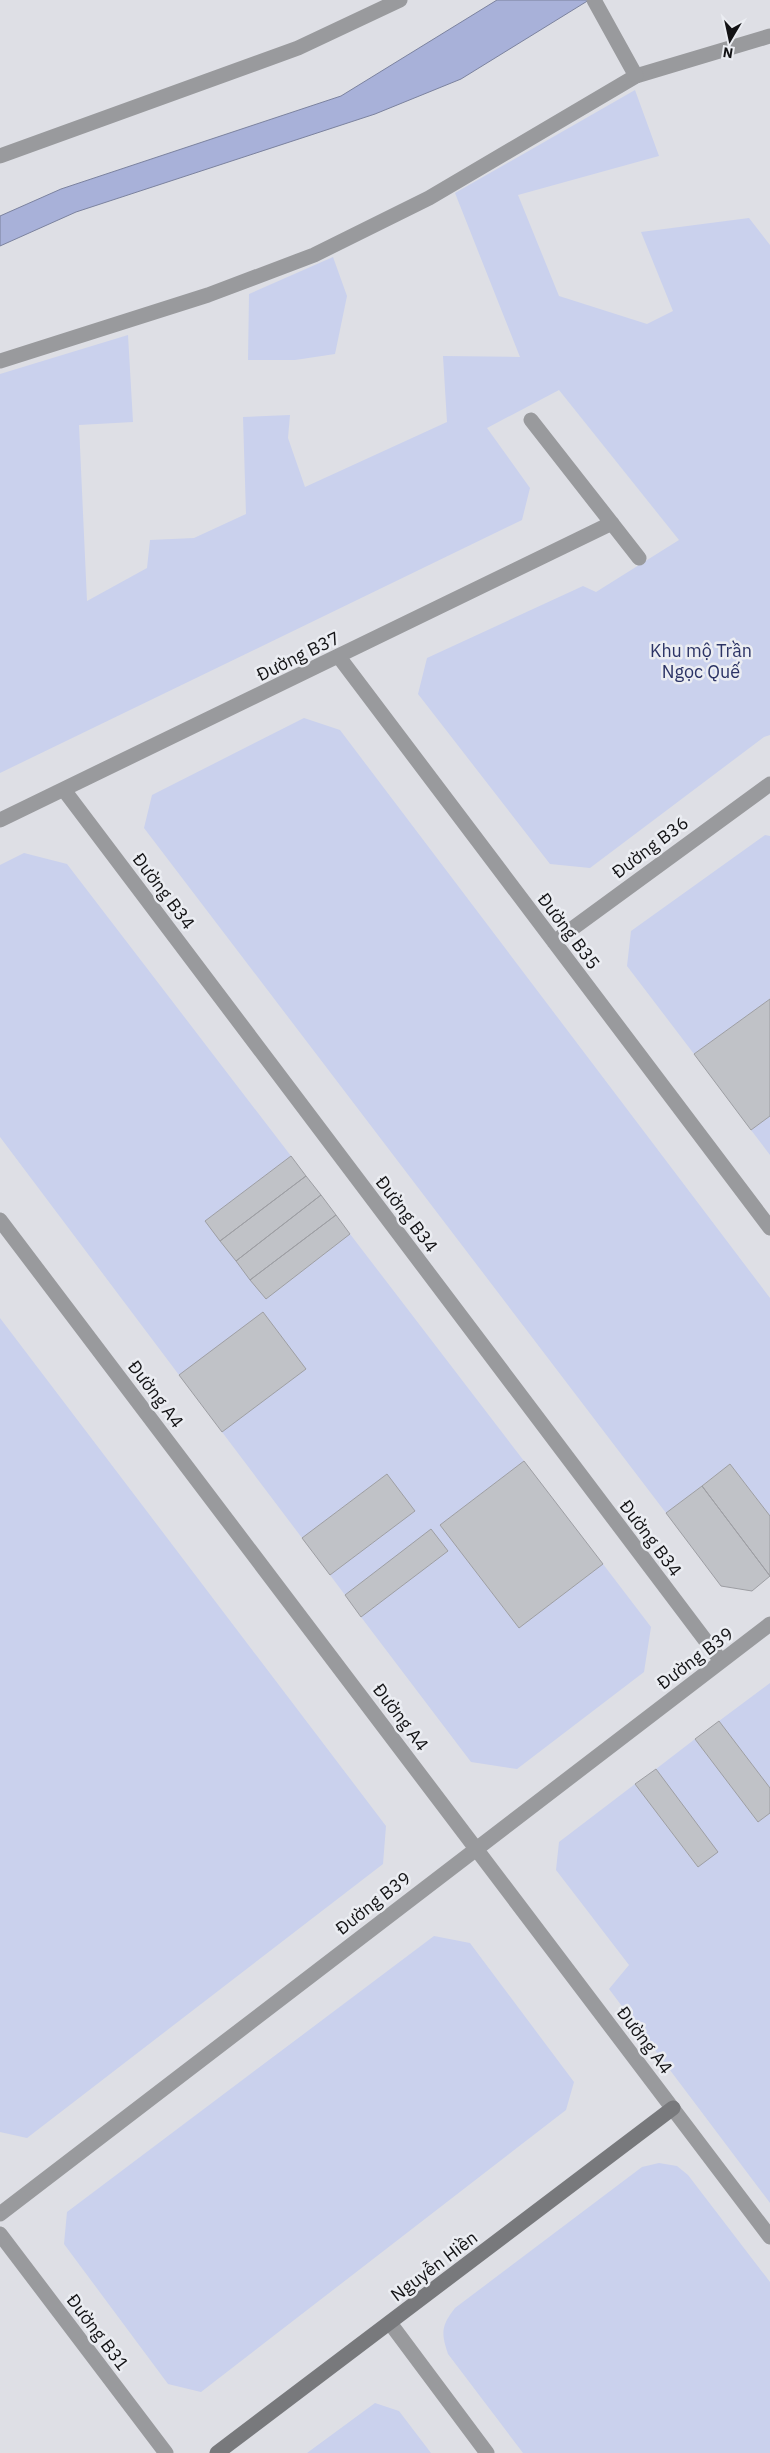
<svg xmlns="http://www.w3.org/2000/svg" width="770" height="2453" font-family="'IBM Plex Sans',sans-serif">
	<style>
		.green { fill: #cad1ed }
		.water { fill: #a8b1d9; stroke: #7b829e }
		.building { fill: #c0c2c7; stroke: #9d9ea3 }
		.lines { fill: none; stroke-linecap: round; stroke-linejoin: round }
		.lane { stroke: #999a9d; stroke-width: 15 }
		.street { stroke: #999a9d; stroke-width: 15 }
		.secondary { stroke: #78797c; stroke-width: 15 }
		.labels { text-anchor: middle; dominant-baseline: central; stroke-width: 5; stroke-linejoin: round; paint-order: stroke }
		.park-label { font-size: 18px; fill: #2b3365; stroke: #ebedf2 }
		.street-label { font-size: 18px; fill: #131315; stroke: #ebedf2 }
	</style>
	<rect width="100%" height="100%" fill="#dedfe5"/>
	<!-- green -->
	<path class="green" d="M635,90L659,156L518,195L559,296L647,324L673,311L641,232L749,218L770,245V735L764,737L590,868L550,864L418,694L427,658L583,586L596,592L679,540L559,390L487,428L530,488L522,520L0,773V374L128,335L133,422L79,425L87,601L147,568L150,540L194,538L246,514L243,417L290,415L288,438L305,487L447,422L443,356L520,357L455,193Z
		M333,257L347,296L335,354L295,360H248L249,294Z
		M304,718L340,730L770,1298V1516L730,1464L666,1513L144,828L152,795Z
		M765,835L770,836V999L694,1054L627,966L631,931Z
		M24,853L67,864L291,1156L206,1221L266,1299L350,1234L524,1461L440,1525L519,1628L603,1564L651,1627L644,1672L517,1769L471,1762L361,1617L448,1551L431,1530L345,1595L330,1575L415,1511L387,1474L302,1538L222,1432L306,1369L263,1312L179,1375L0,1137V865Z
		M770,1116V1155L751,1130Z
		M0,1318L386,1826L383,1864L27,2138L0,2132Z
		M770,1683V1788L719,1721Z
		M695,1739L758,1822L770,1813V2203L609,1989L629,1965L556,1870L559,1842L635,1784L697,1866L717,1852L656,1769Z
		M434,1936L470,1943L574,2082L566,2110L201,2392L168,2384L64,2244L67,2212Z
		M659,2163L677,2166L688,2175L770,2282V2453H523L448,2354C441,2333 441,2326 455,2308L642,2167Z
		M375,2403L399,2411L431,2453H307Z"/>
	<!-- water -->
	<path class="water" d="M497,0H589L461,79L375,114L76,212L0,246V216L61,189L341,96Z"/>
	<!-- building -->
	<path class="building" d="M770,999V1116L751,1130L694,1054Z
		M291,1156L306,1176L220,1241L205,1221Z
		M306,1176L321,1195L236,1261L220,1241Z
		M321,1195L336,1215L250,1280L236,1261Z
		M336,1215L350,1234L266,1299L250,1280Z
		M263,1312L306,1369L222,1432L179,1375Z
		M524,1461L603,1564L519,1628L440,1525Z
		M730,1464L770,1516V1576L702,1486Z
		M387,1474L415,1511L330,1575L302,1538Z
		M702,1486L770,1576L752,1591L721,1586L666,1513Z
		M431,1529L448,1551L361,1617L345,1595Z
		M719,1721L770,1788V1813L758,1822L695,1739Z
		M656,1769L718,1852L698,1867L635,1784Z"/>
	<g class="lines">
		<!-- lane -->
		<path class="lane" d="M0,361L208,295L314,255L429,198L636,76L770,36"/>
		<!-- street -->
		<path class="street" d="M594,0L636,76
			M0,156L298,48L400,0
			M531,420L639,558
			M339,657L770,1228
			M64,790L721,1661
			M0,820L612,523
			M554,942L770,784
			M0,1220L770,2237
			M0,2214L770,1624
			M0,2234L166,2453
			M390,2323L487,2453"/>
		<!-- secondary -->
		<path class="secondary" d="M217,2453L673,2108"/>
	</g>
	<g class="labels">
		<!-- park labels -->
		<g class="park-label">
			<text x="701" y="650">Khu mộ Trần<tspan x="701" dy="21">Ngọc Quế</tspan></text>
		</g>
		<!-- street labels -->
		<g class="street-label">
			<text transform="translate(298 656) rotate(-26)">Đường B37</text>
			<text transform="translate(650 847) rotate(-37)">Đường B36</text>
			<text transform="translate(164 891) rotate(53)">Đường B34</text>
			<text transform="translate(569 931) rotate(53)">Đường B35</text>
			<text transform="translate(407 1214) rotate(53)">Đường B34</text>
			<text transform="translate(156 1394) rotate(53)">Đường A4</text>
			<text transform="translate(651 1538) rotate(53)">Đường B34</text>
			<text transform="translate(695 1658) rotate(-37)">Đường B39</text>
			<text transform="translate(401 1717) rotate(53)">Đường A4</text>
			<text transform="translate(373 1903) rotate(-38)">Đường B39</text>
			<text transform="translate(645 2040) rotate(53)">Đường A4</text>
			<text transform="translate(434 2266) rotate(-37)">Nguyễn Hiền</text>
			<text transform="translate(98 2332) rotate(53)">Đường B31</text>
		</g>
	</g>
	<!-- north arrow -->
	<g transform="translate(730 40) rotate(189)" stroke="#ebedf2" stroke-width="4" paint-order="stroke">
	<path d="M0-4L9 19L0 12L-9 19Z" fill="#131315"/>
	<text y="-8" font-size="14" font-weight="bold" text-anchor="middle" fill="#131315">N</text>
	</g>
</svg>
